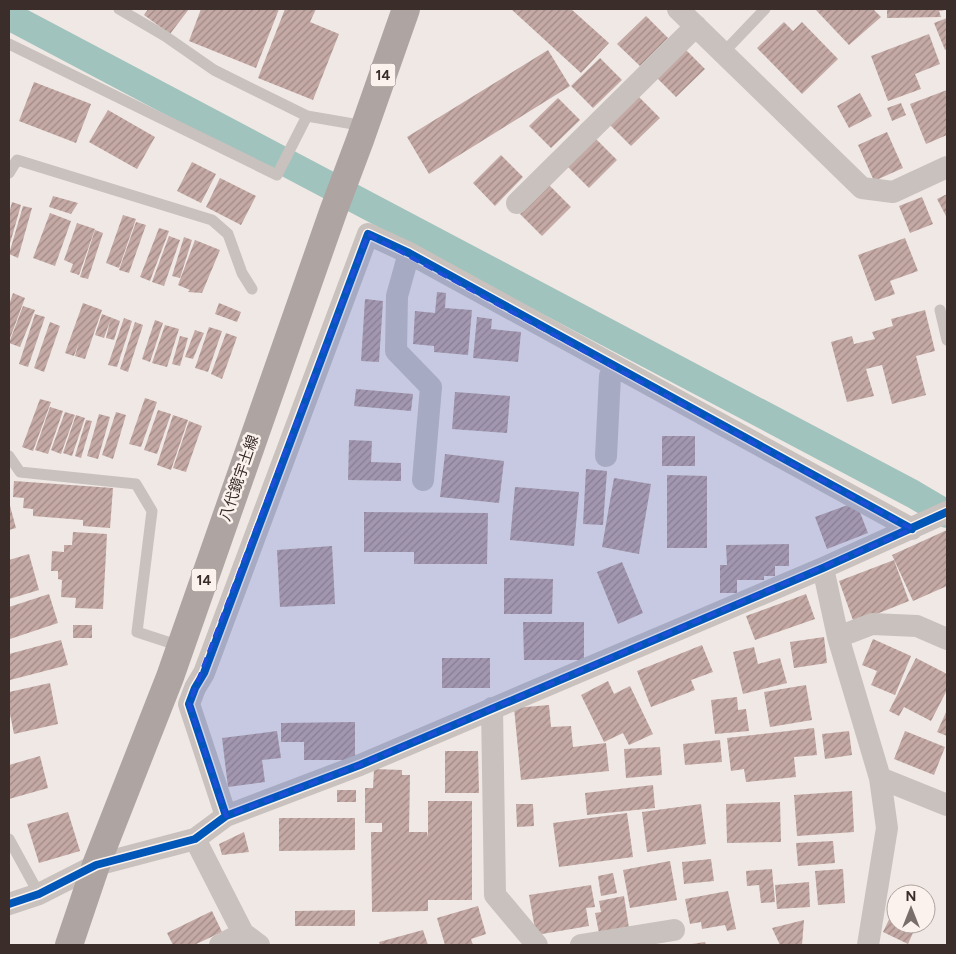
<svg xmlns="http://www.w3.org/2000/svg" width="956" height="954" font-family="Figtree,'Noto Sans JP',sans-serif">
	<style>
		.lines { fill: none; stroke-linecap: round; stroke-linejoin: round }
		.canal { stroke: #a0c3bd; stroke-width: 28 }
		.building { fill: url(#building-hatch) }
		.lane { stroke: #c9c1bd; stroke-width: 11 }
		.street { stroke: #c9c1bd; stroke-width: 22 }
		.primary { stroke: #aea5a2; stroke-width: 28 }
		.cycleway-casing { stroke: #fbf2ed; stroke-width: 11 }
		.cycleway { stroke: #0057b8; stroke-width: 8 }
		.marked { fill: #1d4ed8; fill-opacity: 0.2; stroke: #1d4ed8; stroke-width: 4; stroke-dasharray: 10 6; stroke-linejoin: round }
		.labels { text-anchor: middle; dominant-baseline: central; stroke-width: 5; stroke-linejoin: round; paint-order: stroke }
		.shield { fill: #fbf2ed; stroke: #756864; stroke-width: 1 }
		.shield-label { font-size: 14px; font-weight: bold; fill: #3b2d2a }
		.street-label { font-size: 15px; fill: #3b2d2a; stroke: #fbf2ed }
	</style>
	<defs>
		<pattern id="building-hatch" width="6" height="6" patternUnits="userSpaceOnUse" patternTransform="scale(1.25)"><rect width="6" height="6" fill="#c4a9a5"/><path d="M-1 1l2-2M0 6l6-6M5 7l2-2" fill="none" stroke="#a08a87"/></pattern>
	</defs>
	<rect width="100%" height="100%" fill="#f0e8e4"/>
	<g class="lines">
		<!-- canal -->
		<path class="canal" d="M9,16L913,494L947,514"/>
	</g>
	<!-- building -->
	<path class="building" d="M148,9H189L170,34L144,15Z
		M201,9H279L256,68L189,41Z
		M285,9H316L310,22L339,34L313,100L258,78Z
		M511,9H571L609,43L581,73Z
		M815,9H873L881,17L849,45Z
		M887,9H946V10L939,11L941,17L887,18Z
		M646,16L668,38L640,66L617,44Z
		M947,18V49L945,50L934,23Z
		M784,22L793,31L802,22L838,59L802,94L757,48Z
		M929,34L940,64L915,74L921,89L888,101L871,56Z
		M683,47L705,69L676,97L654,75Z
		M548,50L570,86L429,174L407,137Z
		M600,58L622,80L593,108L571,86Z
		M34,82L91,104L76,143L19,121Z
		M947,90V135L926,144L910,104Z
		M860,93L872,116L849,128L837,106Z
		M638,96L660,118L631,146L609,124Z
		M558,98L580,120L551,148L529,126Z
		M901,103L906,115L892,121L887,108Z
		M108,110L155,137L137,169L89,142Z
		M887,132L903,168L874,181L858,145Z
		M595,138L617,160L589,188L567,166Z
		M501,155L523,177L495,206L473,183Z
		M192,162L216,174L201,203L177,191Z
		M220,178L256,196L241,225L206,207Z
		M549,185L571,207L542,236L520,214Z
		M947,194V218L937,199Z
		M53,196L78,203L71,214L49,207Z
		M922,197L933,224L910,233L899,206Z
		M12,202L21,205L9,247V214Z
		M23,206L32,208L18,258L9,254Z
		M50,213L71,221L55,266L33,258Z
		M123,215L136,219L119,268L106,263Z
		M136,222L146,225L129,273L119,270Z
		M77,223L95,229L79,275L70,272L73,264L64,260Z
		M159,228L169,231L150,281L140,277Z
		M95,230L103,233L88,279L80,277Z
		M169,236L180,240L164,286L152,282Z
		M184,237L192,240L180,278L172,276Z
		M905,238L918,271L890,281L895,294L875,301L858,255Z
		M195,240L220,250L202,293L188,292L190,290L178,285Z
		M437,292L446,293L445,308L472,310L468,355L434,352V346L413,344L415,311L435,313Z
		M13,293L25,298L9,341V305Z
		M365,299L383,301L379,362L361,361Z
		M83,303L102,310L85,359L75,356L79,342L74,356L65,353Z
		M219,303L241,312L237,322L215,314Z
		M23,306L35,310L20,347L9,343Z
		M925,310L935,351L916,356L926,395L892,404L882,365L866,369L874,396L847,402L831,342L852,336L854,344L875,339L872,332L893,326L891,319Z
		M35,314L45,317L28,367L19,364Z
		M102,314L120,321L114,340L106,338L110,321L104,338L95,335Z
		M477,317L492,319L491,329L521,332L518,362L473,358Z
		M124,318L132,321L117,367L108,365Z
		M155,320L163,323L150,362L142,359Z
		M50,322L60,326L44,372L34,368Z
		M135,322L143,325L128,372L120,369Z
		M165,325L179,329L167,367L152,363Z
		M209,327L222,331L208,372L195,368Z
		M195,330L204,333L193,359L185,357Z
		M226,333L237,337L222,379L211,374Z
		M180,336L188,338L180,366L172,364Z
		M356,389L413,394L411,411L354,406Z
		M455,392L510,396L507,433L452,429Z
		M145,398L157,402L141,447L129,444Z
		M40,399L51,402L33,451L22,447Z
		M50,407L63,411L48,454L35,450Z
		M158,410L171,414L157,454L144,450Z
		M65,412L75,415L61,454L51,450Z
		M116,412L126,415L113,459L102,455Z
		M99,414L110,417L98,459L87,456Z
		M76,415L85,418L72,456L63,453Z
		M173,415L188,420L171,470L157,465Z
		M86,420L92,421L81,458L75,456Z
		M189,421L202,426L186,472L173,468Z
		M662,436H695V466H662Z
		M349,440L372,441L371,462L401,463V481L348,480Z
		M445,454L504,461L499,503L440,497Z
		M586,469L607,471L603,525L583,524Z
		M667,475L707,476V548H667Z
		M614,478L651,484L639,554L602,547Z
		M14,481L113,488L110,528L83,526V520L33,516V509L23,508L24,498L13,497Z
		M515,487L579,492L574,546L510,540Z
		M9,502L16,528L9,530Z
		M856,502L868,533L827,549L815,517Z
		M364,512L488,513L487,564H414V552H364Z
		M947,530V586L913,601L892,555Z
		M73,532L107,534L103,609L75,608L76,598L61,597L62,580L58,579V571H51L52,551L64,552V545H72Z
		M789,544V566H775V576H764V580H737V593H720V565H727L726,545Z
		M332,546L335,604L280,607L277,550Z
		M29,554L39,590L9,599V560Z
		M894,560L909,601L854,623L839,581Z
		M622,562L643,613L618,624L597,572Z
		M504,578L553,579L552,614H504Z
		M49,594L58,623L10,639L9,607Z
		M806,594L815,619L755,640L746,616Z
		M523,622H584V660H524Z
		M73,625H92V638H73Z
		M824,637L827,663L794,668L790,642Z
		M873,639L911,656L895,695L871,685L877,671L862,665Z
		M61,640L68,665L10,680L9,654Z
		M702,645L713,672L691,680L695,690L651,707L637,671Z
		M754,647L758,664L780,658L787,683L743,694L733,652Z
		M442,658H490V688H442Z
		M916,658L947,674V690L931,721L904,707L899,716L889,711Z
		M608,681L614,694L630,686L653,734L629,745L623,733L604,742L581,695Z
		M50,683L58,724L14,734L9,709V692Z
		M806,685L812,720L770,727L764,692Z
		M737,697L738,710L746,709L749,731L715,734L711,700Z
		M549,705L551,727L571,726L573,747L606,743L609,771L521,780L514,708Z
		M947,710V736L937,732Z
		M355,722V760H304V742H281V723Z
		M814,728L817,755L794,757L796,777L746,782L744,769L731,771L727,738Z
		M277,731L281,758L262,760L265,782L228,787L222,738Z
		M849,731L852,755L825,759L822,734Z
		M905,731L945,747L934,775L894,759Z
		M720,740L722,762L685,765L683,744Z
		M660,747L662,775L626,778L624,749Z
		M445,751H478L479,793H445Z
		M40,756L48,788L9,799V765Z
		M374,769L402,770V775H410L409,832H427L428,837V801H472V900H428V911L372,912L371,832H382V823H365V788H373Z
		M653,785L655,808L587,815L585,793Z
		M337,790H356V802H337Z
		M852,791L854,832L797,836L794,795Z
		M780,802L781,842L727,843L726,804Z
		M516,804H533L534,826L517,827Z
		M701,804L706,844L647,852L642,812Z
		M68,812L80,851L39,863L27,824Z
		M627,813L633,857L559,867L553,823Z
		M279,818H355V850L279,851Z
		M244,832L249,852L222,855L219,844Z
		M833,841L835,863L798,866L796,843Z
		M711,859L714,881L684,884L682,862Z
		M670,861L677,900L630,908L623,870Z
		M772,869L775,902L761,903L759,885L747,886L746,871Z
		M843,869L845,903L818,905L815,871Z
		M613,873L617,893L601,896L598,876Z
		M809,882L810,907L777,909L775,885Z
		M591,885L595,907L586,908L589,926L536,935L529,895Z
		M728,891L736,929L727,931L725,925L702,929L701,922L690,924L685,899Z
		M624,896L629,928L599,933L595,913L601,912L599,901Z
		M896,905V924H917L908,944L883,932Z
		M478,906L486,934L471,939L473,945H445L437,918Z
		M355,910V926H295V911Z
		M212,911L222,932L194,945H173L167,933Z
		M804,920L802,945H780L772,928Z
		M423,930L428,945H380L379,942Z
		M705,942L706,945H692V944Z"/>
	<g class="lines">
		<!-- lane -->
		<path class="lane" d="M119,9L165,36L214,70L307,116L365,126
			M9,44L277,175L307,116
			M724,52L765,9
			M9,173L17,160L212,220L228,234L242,273L252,289
			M940,310L947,340
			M9,456L20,472L136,484L152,511L137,632L180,646
			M9,839L39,894"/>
		<!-- street -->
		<path class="street" d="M678,9L862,188L893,192L947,167
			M517,203L696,26
			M409,253L397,296L396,351L431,387L423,480
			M606,456L610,376L617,368
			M823,568L838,637L880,778L887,828L868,945
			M838,637L872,624L917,626L947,639
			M492,708L495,895L537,945
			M880,778L947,805
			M226,816L189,704L195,688L204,673L368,234L409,253L912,529
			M195,839L243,933L259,945
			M9,904L39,894L96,865L195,839L226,816L360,765L823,568L947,512
			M220,945L243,933
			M581,945L674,930"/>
		<!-- primary -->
		<path class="primary" d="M69,945L96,865L170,677L333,212L360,140L406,9"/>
		<!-- cycleway casing -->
		<g class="cycleway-casing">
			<path id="cycleway" d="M226,816L189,704L195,688L204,673L368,234L409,253L912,529
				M9,904L39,894L96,865L195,839L226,816L360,765L823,568L947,512"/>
		</g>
		<!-- cycleway -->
		<use href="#cycleway" class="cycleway"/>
	</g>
	<!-- marked area -->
	<path class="marked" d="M368,234L912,529L360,765L226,816L189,704Z"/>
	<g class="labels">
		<!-- shield labels -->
		<g class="shield">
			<rect x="370.5" y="63.5" width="25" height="23" rx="4"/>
			<rect x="191.5" y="568.5" width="25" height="23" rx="4"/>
		</g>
		<g class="shield-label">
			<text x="383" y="75">14</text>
			<text x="204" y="580">14</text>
		</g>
		<!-- street labels -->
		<g class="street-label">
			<text transform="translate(239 478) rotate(-71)">八代鏡宇土線</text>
		</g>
	</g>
	<!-- border -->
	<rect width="956" height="954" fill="none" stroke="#3b2d2a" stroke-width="20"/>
	<!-- north arrow -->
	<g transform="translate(911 909)"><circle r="24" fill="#fbf2ed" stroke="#aea39f"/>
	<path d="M0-4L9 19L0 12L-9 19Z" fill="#7a6e6b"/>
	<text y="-8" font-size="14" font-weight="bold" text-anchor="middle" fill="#3b2d2a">N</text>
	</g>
</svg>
